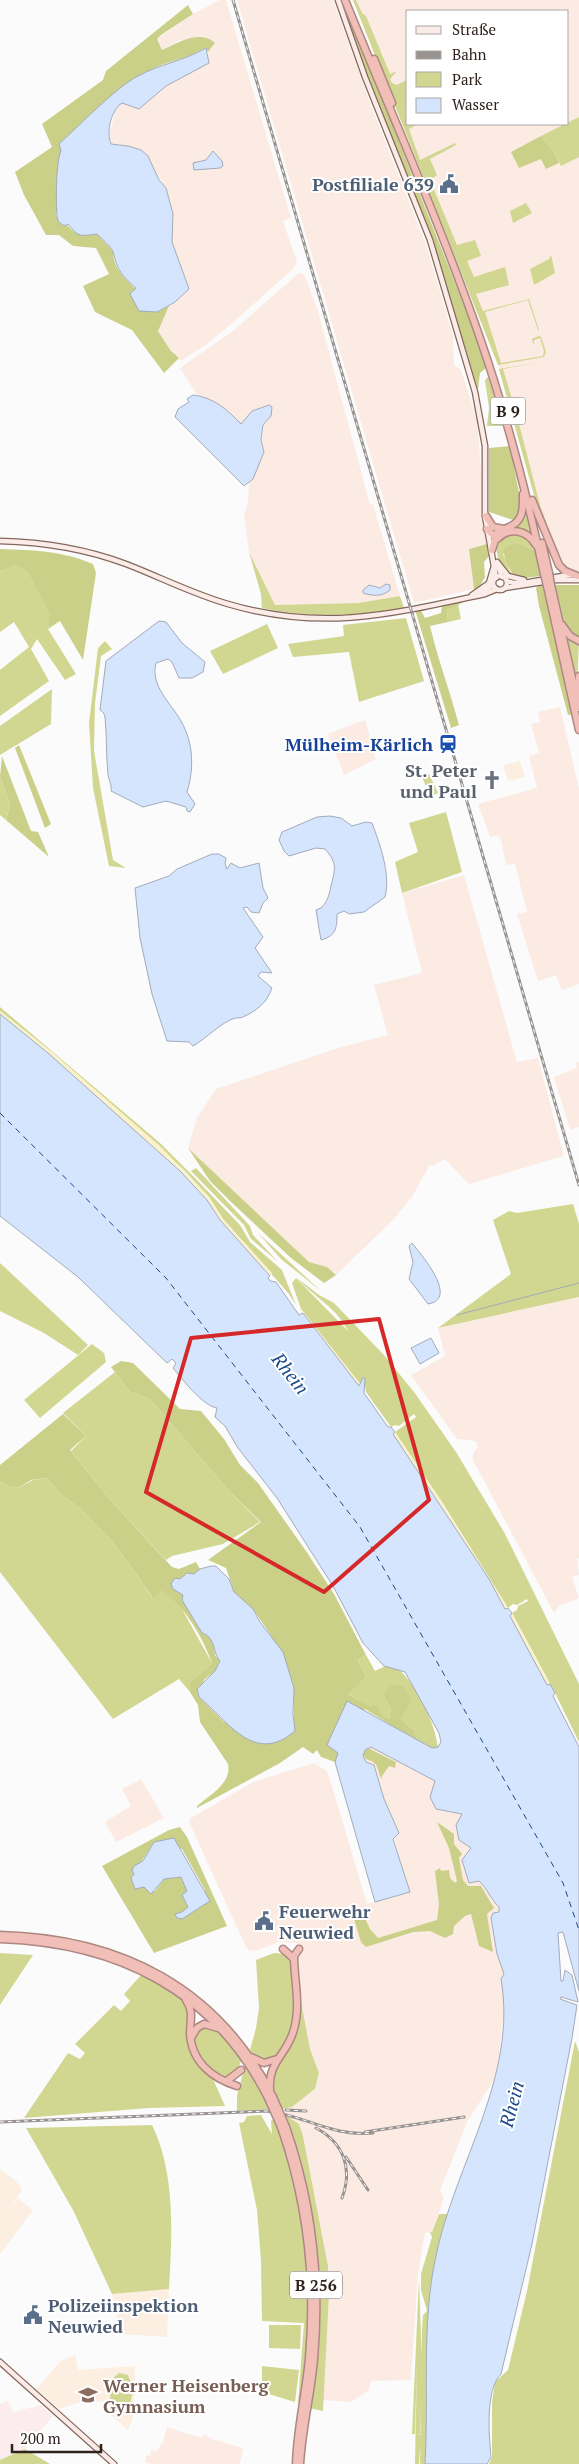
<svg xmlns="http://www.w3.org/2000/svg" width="579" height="2464" font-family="'PT Serif',serif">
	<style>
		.built { fill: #fcebe3; fill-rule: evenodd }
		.education { fill: #fceee0 }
		.medical { fill: #fdecee }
		.green { fill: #d1d790 }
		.forest { fill: #cbd089; fill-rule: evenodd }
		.sand { fill: #fbf1cc }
		.water { fill: #d5e5fd; stroke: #a3abba }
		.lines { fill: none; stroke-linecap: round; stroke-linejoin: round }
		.stream { stroke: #a3abba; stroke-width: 1 }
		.ferry { stroke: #1a488a; stroke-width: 1; stroke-dasharray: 6 5; stroke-linecap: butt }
		.secondary-casing { stroke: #84675a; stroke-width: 7 }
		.highway-casing { stroke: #ad8882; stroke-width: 9 }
		.secondary { stroke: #fbecea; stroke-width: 4.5 }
		.highway { stroke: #f1beb8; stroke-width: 6 }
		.rail-casing { stroke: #989390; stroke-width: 3 }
		.rail { stroke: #fff; stroke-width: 1; stroke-dasharray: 4; stroke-linecap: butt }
		.highway-bridge-casing { stroke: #ad8882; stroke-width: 9; stroke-linecap: butt }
		.highway-bridge { stroke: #f1beb8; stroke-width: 6 }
		.marked { fill: none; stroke: #d62828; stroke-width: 4; stroke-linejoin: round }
		.labels { text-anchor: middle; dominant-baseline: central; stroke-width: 4; stroke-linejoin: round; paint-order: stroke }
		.shield { fill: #fff; stroke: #6d6562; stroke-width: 1 }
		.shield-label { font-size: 16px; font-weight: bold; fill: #2f231e }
		.service-label { font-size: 18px; font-weight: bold; fill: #4e5e75; stroke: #fff; text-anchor: start }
		.transit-label { font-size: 18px; font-weight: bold; fill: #164399; stroke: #fff; text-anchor: end }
		.worship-label { font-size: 18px; font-weight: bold; fill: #5b616d; stroke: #fff; text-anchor: end }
		.education-label { font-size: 18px; font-weight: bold; fill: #785e54; stroke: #fff; text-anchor: start }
		.water-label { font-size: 19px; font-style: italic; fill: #1a488a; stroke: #fff }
	</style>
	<rect width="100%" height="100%" fill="#fbfbfb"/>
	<!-- built -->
	<path class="built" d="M220,0H226L291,218L283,221L297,262L293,269L230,325L207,344L181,361L171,351L158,330L169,306L175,302L180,296L171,242L173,214L166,189L141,150L111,144L109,138L116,107L122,103L139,108L165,86L209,63L208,52L215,43L203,36L177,41L162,50L157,39L193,14Z
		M237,0H333L373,111L427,247L453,336L454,365L461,370L477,419L487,544L469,549L474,589L414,603Z
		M353,0H579V573L562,568L537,506L498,365ZM408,11H568V124H408Z
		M299,273L304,274L318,311L370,505L373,504L400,596L358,603L275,605L249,552L244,514L248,503L249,480L261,449L264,425L271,416L241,424L232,414L214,402L197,395L180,368L234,330Z
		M560,707L579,789V984L562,990L556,975L538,981L517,914L527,912L515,864L506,865L501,840L498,836L490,837L478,804L537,788L529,756L539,753L531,724L540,722L538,712Z
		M365,720L376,759L344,775L328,734Z
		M464,875L517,1062L538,1058L564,1156L469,1184L445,1159L433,1166L430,1164L412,1197L393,1220L336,1275L327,1267L309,1262L188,1148L197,1118L216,1089L338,1048L388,1035L374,985L422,973L402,893Z
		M579,1062V1127L570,1130L554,1077L577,1068L576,1063Z
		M579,1297V1558L577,1559L579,1575L572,1577L579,1598L559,1606L554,1613L472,1458L475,1450L478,1448L476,1441L457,1439L411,1375L445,1356L438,1328Z
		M371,1747L435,1781L463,1814L471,1848L469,1883L479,1881L489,1891L491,1900L499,1907V1912L491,1918L497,1954L504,1974L501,1979L505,2000L497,2075L467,2122L440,2191L444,2198L432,2232L425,2233L418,2274L411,2380L371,2381L369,2390L351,2402L323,2400L329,2294L328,2266L303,2136L299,2124L288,2117L284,2109L292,2107L315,2090L319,2074L310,2049L299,1991L298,1943L279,1942L258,1950L250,1951L246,1947L189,1822L191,1818L253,1782L314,1763L327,1771L331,1783L367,1904L409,1892L374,1765L366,1762L363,1756L365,1750Z
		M141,1779L164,1818L116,1842L105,1822L131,1806L122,1789Z
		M167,2427L201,2438L204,2434L212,2439L243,2448L240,2464H152L145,2462L146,2455L150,2456L151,2450L156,2452L163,2442Z"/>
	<!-- education -->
	<path class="education" d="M520,761L525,777L508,781L503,765Z
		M0,2169L16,2181L22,2190L9,2209L18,2198L33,2210L0,2254Z
		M169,2289L167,2337L121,2334L112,2294Z
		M75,2355L78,2370L135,2366L133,2417L128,2430L110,2414L109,2401L80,2402L59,2409L36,2389L61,2361Z"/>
	<!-- medical -->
	<path class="medical" d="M8,2401L13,2412L41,2405L53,2416L25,2449L0,2460V2404Z"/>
	<!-- green -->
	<path class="green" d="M353,0H356L362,13L366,16L390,74L397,71L390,79L392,83L397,85L408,79V104L405,106L408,111V124H418L409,129L420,160L455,143L456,145L430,159L437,175L430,180L457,245L475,240L481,256L467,261L474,277L505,267L509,285L476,294L483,311L529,299L539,330L536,331L538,330L528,300L485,312L501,363L543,356L544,351L540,338L534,340V346L532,339L539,336L541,337L546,352L544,357L498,365Z
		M579,117V157L561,166L554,152L541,136Z
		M526,203L532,213L513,223L510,211Z
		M551,255L555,273L534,285L530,269L549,259Z
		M545,361L503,369L512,399H517L520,420H518L540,505L561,564L579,573L562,568L537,506L499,369Z
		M488,377L504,426H487L489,408L485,380Z
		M526,504L533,537L524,531L510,529Z
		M512,533L526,537L535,550L520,544L503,554L510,571L517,579C503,574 491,553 500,539Z
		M249,552L275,605L358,603L400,596L404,608C355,616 310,618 262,608L261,594Z
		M15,563L27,572L51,615L48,629L76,674L65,680L37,639L31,649L49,681L0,716V670L29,647L14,622L0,632V571Z
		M458,604L461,619L448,622L447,610Z
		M406,618L424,681L359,702L349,652L293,657L288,644L344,636L343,625Z
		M267,624L278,648L223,674L210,651Z
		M564,632L579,642L577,686Z
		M105,641L112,649L101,656L95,703L94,751L113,860L126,868L109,866L93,788L89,723L98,648Z
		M52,689L51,724L0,755V726Z
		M429,774L438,793L424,800L421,794L428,791L422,777Z
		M0,776L10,805L6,820L0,815Z
		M446,812L462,872L402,893L395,862L418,852L409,823Z
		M0,1007L160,1143L194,1177L240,1225L250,1242L282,1270L296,1305L289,1294L223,1219L209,1197L183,1169L53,1053L0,1011Z
		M196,1168L250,1226L253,1235L277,1261L251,1239L244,1225L191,1171Z
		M573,1204L579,1224V1297L438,1328L511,1274L493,1220L509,1211L517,1213Z
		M258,1233L321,1291L281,1259Z
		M0,1263L88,1345L78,1355L44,1333L0,1311Z
		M296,1278L348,1331C338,1309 313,1296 297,1278L319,1295L334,1303L383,1354L414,1392L456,1452L504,1532L579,1684V1742L555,1693L512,1613L517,1610L518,1606L528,1601L527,1599L517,1605L513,1604L508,1608L442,1502L395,1432L416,1417L414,1414L399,1426L395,1425L391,1427L366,1392L364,1378H363L361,1385L301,1309L292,1283Z
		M92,1344L104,1353L106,1362L40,1418L24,1400Z
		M115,1372L130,1392L150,1399L229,1491L260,1522L223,1544L172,1556L166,1560L113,1503L71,1451L86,1436L63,1413Z
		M47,1478L61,1495L80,1508L112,1541L152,1597L162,1589L178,1602L212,1663L190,1682V1692L179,1679L113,1719L0,1572V1481L5,1485L18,1488L33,1480Z
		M366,1655L375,1671L391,1663C416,1681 433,1717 438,1747L432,1748L417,1741L415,1731L401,1719L384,1696L391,1709L389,1719L347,1693L366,1677L358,1660Z
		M0,1953L33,1955L0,2005Z
		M274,1953L286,1954L293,1960C294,1994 303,2042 268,2061L255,2058L250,2050L256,2028L259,2008L256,1960Z
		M141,1975L178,1996L189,2008L188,2036L191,2055L213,2079L225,2106L149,2108L24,2118L68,2053L80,2059L85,2053L75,2044L114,2005L121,2011L130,2001L124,1994Z
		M299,1991L310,2049L319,2073L315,2089L292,2107L282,2109L272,2086L271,2077L287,2050Z
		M203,2026L216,2029L242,2060L234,2076C219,2084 197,2062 194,2048C194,2044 194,2039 194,2035Z
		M575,2041L579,2052V2464H489L492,2457V2402L495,2382L508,2370L527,2291Z
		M245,2065L271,2109L237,2111V2096Z
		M261,2115L272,2134L271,2121L275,2118C310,2209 315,2307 300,2403H298L304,2323L262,2321L261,2261L257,2210L239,2123L244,2122L247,2116Z
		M285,2115L299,2124L303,2136L328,2266L329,2294L323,2411L309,2408L314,2368L302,2172L297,2149Z
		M152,2125C176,2174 172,2236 169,2289L112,2294L73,2210L26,2128Z
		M439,2214H448C423,2290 429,2367 426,2446L425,2464H420L422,2329L423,2315L427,2311L421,2290V2274L432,2237L430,2232H432Z
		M419,2279L422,2367L420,2434H417L421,2435L419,2464H415L417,2358L415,2434H412Z
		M269,2325H301L300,2349L269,2348Z
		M262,2366L299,2370L295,2402L262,2392Z
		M119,2373L128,2375L133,2388L130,2406L122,2411L115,2409L110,2401L111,2380Z
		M25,2449L50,2464H0V2460Z"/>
	<!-- forest -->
	<path class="forest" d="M188,5L193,14L161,35L157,39L162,50C177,43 200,29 215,43L208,52L205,48C191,57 175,60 159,66C132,77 70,126 61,153C54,174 60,196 56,216C75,229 71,238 97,234L113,251C113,268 124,278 136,289L132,291L142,310L157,312L169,306L158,331L171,351L179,358L164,373L132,330L95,312L83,286L109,274L96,248L73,246L59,235H46L24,195L15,172L52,147L42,124L103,80L106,71Z
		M351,21L473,328L486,368L480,373L478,390L435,248L355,42L349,22Z
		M541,136L554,152L559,163L546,169L541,159L519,168L511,152Z
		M510,446L521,503L516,521L489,512V448Z
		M487,544L489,556L484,562L485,577L479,588L474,589L469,549Z
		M513,544H520L535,550L541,576L517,579C510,571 503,560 504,549Z
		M0,549C33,550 63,551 93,564L96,573L83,660L60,621L48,629L50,614L27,572L15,564L0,571Z
		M542,583L574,714L568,715L539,606L536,588Z
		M555,585H579V639L565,627Z
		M463,600L464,602L447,610L448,622L430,626C438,660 450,691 459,725L451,728L415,610L420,609L425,618L441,613L442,605Z
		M19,745L51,824L45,828L15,748Z
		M2,756L31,831L38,832L49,857L6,820L10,805L0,776Z
		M188,1148L309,1262L327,1267L336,1275L324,1283L291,1258L230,1201L210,1181Z
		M121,1361L133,1363L180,1409L201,1411L224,1439L240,1465L258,1483L306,1551L334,1594L366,1655L358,1660L366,1677L348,1694L371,1707L375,1705L379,1708L380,1713L389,1719L391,1709L384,1696L386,1690L392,1684L404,1687L411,1701L401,1719L415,1731L417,1741L365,1709L338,1753L335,1762L321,1757L317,1750L313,1754L303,1747L280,1763L197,1808V1806C210,1795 232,1783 228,1764L200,1722L198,1705L190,1692V1682L212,1663C202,1636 185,1607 162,1590L153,1598L112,1541L80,1508L61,1495L47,1478L31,1480L18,1488L5,1485L0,1481V1465L63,1414L86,1436L70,1450L113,1503L172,1567L179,1569L196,1562L200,1569L194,1574L187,1573L173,1589L183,1595L214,1644L215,1655L220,1661L215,1671L204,1680L199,1697L224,1722L294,1731V1688L270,1634L253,1609L234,1592L226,1568L208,1560L261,1522L229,1491L150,1399L130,1392L111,1367Z
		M368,1748L396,1762L395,1768L389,1766L382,1776V1779C379,1776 379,1770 376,1765C372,1758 363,1763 364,1752Z
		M437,1822L454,1834V1844L462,1854L459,1858L463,1880L468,1886H481L494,1908L487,1914L493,1952L479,1946L471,1914L465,1916L454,1926L453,1934L445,1938L430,1931L413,1932L366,1947L361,1942L354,1919L364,1916L370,1929L378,1938L437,1920L439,1905L435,1871L440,1868L441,1871L449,1870L450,1878L455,1883L457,1881L449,1848Z
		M180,1827L187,1837L227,1926L154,1953L102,1866L169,1830ZM154,1842L182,1849L205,1890L177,1918L188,1907L185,1900V1893L188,1892L181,1877L164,1879L155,1891L145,1888L131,1878Z"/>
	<!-- sand -->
	<path class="sand" d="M0,1011L53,1053L160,1146L209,1197L223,1219L272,1273L270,1276L220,1220L207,1200L180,1171L48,1053L0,1014Z
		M301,1309L361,1385L359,1386Z
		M395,1432L442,1502L508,1608L506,1609L489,1579L393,1434Z
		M512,1613L550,1684L547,1685L510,1616Z"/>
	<!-- water -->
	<path class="water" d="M206,48L209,63L166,86L139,109L122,103C111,110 106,132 111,144L128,146L141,150L148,156L159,180L166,188L173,214L172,242L189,289L175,302L157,312L139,311L130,294L136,288C121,275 118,271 113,252C111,246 102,239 97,234C80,236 79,238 68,224L64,226L58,221C55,212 56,159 61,151L59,144C81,124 114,89 138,76C160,64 184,61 206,48Z
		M213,151L222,161L223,166L220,168L194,170L193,163L206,160Z
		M193,395C213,397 228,410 241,424L252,411L269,405L272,407L271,416L263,425L261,440L264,452L253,479L244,486L175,417L178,409L189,402L187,399Z
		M386,584L390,585V590C382,597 372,596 363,593V590L369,585L380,588Z
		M159,621L166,622L182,643L205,662L203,672L192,678H179L172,662L168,659L156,663C150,686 171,703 181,721C194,744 194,769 187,792L195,804L190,812L187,811L186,807L166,801L143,807L111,791C112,785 109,781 108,775C106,757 107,735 105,717C104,713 103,712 100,710L106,661Z
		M330,816L341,818L352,826L366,822L372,823C380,844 391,875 385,897L364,912L349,914L344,911L337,914C337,928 336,936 321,940L316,910L321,908C328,901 329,895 331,886C335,869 338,864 325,849L316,848L289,856L284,851L279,840L282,832L317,817Z
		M212,854H219L226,858L225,864L227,869L231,863L240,868L259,863L263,888L268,898L263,903L259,913L251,912L247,907L243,908L263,937L255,948L272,973L261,972L258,976L272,988C267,1003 256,1011 243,1017C242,1018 236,1018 235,1018C220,1023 207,1038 193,1046L189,1042L167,1041L152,994L140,938L135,888L169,876L177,869Z
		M0,1014L48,1053L180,1171L207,1200L220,1220L270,1276L268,1278L270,1281L276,1282L299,1315L303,1313L359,1386L363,1378H365L364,1393L388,1427H391L395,1432L393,1434L489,1579L505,1609L508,1608L512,1613L510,1616L547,1685L550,1684L555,1693L553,1696L579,1747V1991L563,1932L558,1933L561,1981H563L565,1970L572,1975L578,2002L561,1997L560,1999L577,2005L572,2038L532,2244L501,2374C485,2390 489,2435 491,2457L487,2464H425C429,2396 421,2323 436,2256C455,2164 518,2076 501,1979L504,1974L497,1954L491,1918L493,1913L499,1912V1907C490,1899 488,1889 479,1881L469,1883L462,1860L471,1848L459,1840L456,1825L462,1814L436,1809L430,1797L435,1781L371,1747L365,1750L363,1756L366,1762L374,1765L384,1799L399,1833L393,1839L410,1892L375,1902L335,1762L338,1753L327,1745L347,1701L432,1748L438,1747L441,1742L439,1733L405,1672L384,1666L363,1643L333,1586L277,1498L238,1448L225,1426L215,1417L217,1408C203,1406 182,1379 173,1368L176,1363L172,1359L167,1363L78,1277L0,1216Z
		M412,1243C420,1253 460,1299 428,1304L409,1279L413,1262L409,1246Z
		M431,1338L439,1353L420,1364L411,1348Z
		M211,1566H216L229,1579L234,1592L253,1609L260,1622L283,1652L294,1688L293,1714L295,1731C254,1766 228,1721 199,1697L197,1689L215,1671L220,1661C212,1652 216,1637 202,1633L182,1600L183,1595L173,1589L171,1584L175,1578L180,1579L187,1573L194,1574L200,1569Z
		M174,1838L210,1901L182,1919L177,1918L175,1914L182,1912L188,1907L182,1895L187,1891L181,1877L164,1879L151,1894L144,1887L135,1889L131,1878L134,1874L132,1871L134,1866L143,1861L154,1842Z"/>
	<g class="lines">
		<!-- stream -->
		<path class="stream" d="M457,1315L579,1283"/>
		<!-- ferry -->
		<path class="ferry" d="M0,1113L166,1278L360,1527L563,1883L579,1930"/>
		<!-- secondary casing -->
		<g class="secondary-casing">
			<path id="secondary" d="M338,0L365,77L430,240L475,392L485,446V516L496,578
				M0,541C43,542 86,549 126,564C160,577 193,594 228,604C322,632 393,614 485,594L497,589
				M497,562L508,576L524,580
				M498,566L502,577
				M493 583a7 7 0 1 1 14 0a7 7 0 1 1-14 0Z
				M507,581C521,588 554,575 571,575
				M505,588L556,580H579
				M481,593L493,585
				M472,595L489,583L494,566
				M0,2362L114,2464"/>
		</g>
		<!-- highway casing -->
		<g class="highway-casing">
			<path id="highway" d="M345,0C391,113 441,225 481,341C507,417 527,495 544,574
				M374,59L392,103
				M532,500L559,565L565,571L577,576
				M486,516L493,527L504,529
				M487,529L497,539C510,526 527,530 536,545
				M542,543L549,573
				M492,550L497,533C502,529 506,529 511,526C524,520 523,506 523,494
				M551,585L579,708
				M547,586L579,730
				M562,625L570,636L579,641
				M579,694V676
				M0,1935C120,1938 218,1987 273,2097
				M0,1939C117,1943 214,1990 268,2098
				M283,1949L294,1959
				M186,2000C194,2012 190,2020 190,2034C192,2062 212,2078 237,2086
				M191,2038L197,2028L204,2024L218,2028
				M251,2057L264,2063L277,2059
				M228,2080L241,2070
				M270,2089C268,2061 288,2054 294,2029C301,2005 294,1980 294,1956L299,1949
				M281,2127C307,2202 316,2279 309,2358C306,2393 297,2428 296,2464
				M286,2127C312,2202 321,2280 314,2359C311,2394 302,2429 300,2464"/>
		</g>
		<!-- secondary -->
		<use href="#secondary" class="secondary"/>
		<!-- highway -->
		<use href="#highway" class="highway"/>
		<!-- rail casing -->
		<g class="rail-casing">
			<path id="rail" d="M233,0L579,1185
				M286,2110L306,2111
				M0,2122L266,2111C305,2115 331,2137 373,2133
				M316,2128C344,2143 353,2169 342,2198
				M365,2132L464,2117
				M346,2157L368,2190"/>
		</g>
		<!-- rail -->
		<use href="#rail" class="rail"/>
		<!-- highway-bridge casing -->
		<g class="highway-bridge-casing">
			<path id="highway-bridge" d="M549,573L551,585
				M544,574L547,586
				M273,2097L286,2127
				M268,2098L281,2127"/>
		</g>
		<!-- highway-bridge -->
		<use href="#highway-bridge" class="highway-bridge"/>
	</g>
	<!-- marked area -->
	<path class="marked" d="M379,1319L429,1500L324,1592L146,1492L191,1338Z"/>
	<!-- icons -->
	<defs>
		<g id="civic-bare" transform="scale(1.5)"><path d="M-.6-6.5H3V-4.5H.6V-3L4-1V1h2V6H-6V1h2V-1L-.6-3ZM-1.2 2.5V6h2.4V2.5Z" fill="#5c6f8a" stroke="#fff" stroke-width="2.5" paint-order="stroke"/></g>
		<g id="station-bare" transform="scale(1.5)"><path d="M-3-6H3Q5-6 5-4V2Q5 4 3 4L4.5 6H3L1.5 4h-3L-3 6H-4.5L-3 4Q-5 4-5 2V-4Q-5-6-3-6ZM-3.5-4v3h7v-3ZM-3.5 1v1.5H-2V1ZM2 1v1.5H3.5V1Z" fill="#1a4fb4" stroke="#fff" stroke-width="2.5" paint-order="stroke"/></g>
		<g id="church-bare" transform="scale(1.5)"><path d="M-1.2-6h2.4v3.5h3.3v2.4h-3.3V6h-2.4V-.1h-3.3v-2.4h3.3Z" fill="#6b7280" stroke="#fff" stroke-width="2.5" paint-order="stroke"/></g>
		<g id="school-bare" transform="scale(1.5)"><path d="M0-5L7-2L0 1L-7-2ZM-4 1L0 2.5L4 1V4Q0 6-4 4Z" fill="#8d6e63" stroke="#fff" stroke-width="2.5" paint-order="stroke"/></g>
	</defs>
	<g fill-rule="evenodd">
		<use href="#civic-bare" x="449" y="184"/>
		<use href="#station-bare" x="448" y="744"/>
		<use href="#church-bare" x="492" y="780"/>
		<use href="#civic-bare" x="264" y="1921"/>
		<use href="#civic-bare" x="33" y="2315"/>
		<use href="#school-bare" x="88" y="2395"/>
	</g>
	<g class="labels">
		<!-- shield labels -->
		<g class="shield">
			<rect x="490.5" y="397.5" width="35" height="27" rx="4"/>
			<rect x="290" y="2271.5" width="52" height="27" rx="4"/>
		</g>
		<g class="shield-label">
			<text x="508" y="411">B 9</text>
			<text x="316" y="2285">B 256</text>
		</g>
		<!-- service labels -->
		<g class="service-label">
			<text x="434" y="184" text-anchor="end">Postfiliale 639</text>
			<text x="279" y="1911">Feuerwehr<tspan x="279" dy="21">Neuwied</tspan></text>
			<text x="48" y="2305">Polizeiinspektion<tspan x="48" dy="21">Neuwied</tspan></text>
		</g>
		<!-- transit labels -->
		<g class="transit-label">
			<text x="433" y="744">Mülheim-Kärlich</text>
		</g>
		<!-- worship labels -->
		<g class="worship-label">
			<text x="477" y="770">St. Peter<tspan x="477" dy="21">und Paul</tspan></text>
		</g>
		<!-- education labels -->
		<g class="education-label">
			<text x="103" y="2385">Werner Heisenberg<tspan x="103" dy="21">Gymnasium</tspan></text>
		</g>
		<!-- water labels -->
		<g class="water-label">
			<text transform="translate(291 1373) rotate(52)">Rhein</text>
			<text transform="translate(511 2104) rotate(-75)">Rhein</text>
		</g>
	</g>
	<!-- legend -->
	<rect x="406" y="10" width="162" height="115" fill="#ffffff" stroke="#aca7a5"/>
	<rect x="416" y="26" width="25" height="8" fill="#fbecea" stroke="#aca7a5"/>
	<text x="452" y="35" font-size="15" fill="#2f231e">Straße</text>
	<rect x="416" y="51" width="25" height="8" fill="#989390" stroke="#aca7a5"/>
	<text x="452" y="60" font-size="15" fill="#2f231e">Bahn</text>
	<rect x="416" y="72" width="25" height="15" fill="#d1d790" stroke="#aca7a5"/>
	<text x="452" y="85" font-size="15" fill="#2f231e">Park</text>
	<rect x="416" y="98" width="25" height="15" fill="#d5e5fd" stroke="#aca7a5"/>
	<text x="452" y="110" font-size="15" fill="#2f231e">Wasser</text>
	<!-- scale -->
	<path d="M12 2444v8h89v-8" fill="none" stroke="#2f231e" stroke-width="2.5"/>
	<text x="20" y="2444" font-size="15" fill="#2f231e" stroke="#ffffff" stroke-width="4" paint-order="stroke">200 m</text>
</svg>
